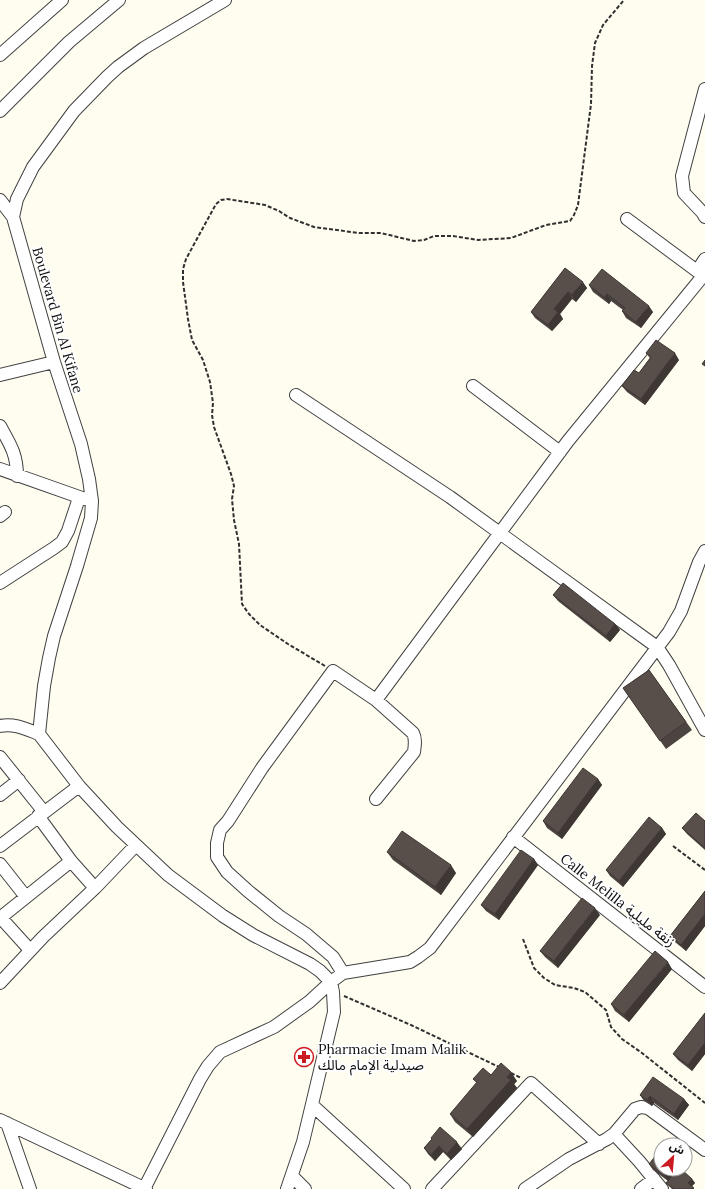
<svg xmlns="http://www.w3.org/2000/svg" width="705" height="1189" font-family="Lora,'Noto Sans Arabic',serif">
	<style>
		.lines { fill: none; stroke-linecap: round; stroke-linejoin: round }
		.minor-casing { stroke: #414141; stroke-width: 14 }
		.path { stroke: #303030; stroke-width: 2; stroke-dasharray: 4 2; stroke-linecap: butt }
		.minor { stroke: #fff; stroke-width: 12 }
		.wall { fill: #4c4440 }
		.shaded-wall { fill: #3e3734 }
		.building { fill: #584f4a; stroke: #3e3734 }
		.labels { text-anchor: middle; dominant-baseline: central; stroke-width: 4; stroke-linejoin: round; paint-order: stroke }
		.street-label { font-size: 14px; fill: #0e0e0e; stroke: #fff }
		.poi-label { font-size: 14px; fill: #0e0e0e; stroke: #fff; text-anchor: start }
	</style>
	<rect width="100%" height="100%" fill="#fffcf0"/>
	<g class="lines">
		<!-- minor casing -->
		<g class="minor-casing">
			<path id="minor" d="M0,55L62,0
				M705,89L682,176L684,193L702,212L705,217
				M0,111L69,42L119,0
				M0,200L13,217
				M627,219L705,277
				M697,271L705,259
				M0,375L54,362
				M473,386L560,452
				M296,395L450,497L657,647L669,665L705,730
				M0,426C10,444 17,454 17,476
				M0,469L85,499
				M0,516L5,512
				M0,583L54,548L62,542L68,531L79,498
				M376,700L568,441L703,276
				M0,726C14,723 26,729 39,734
				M39,734L44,686L49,658L54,636L77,566L91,518L92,501L89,479L81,444L54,362L13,217L17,199L33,167L74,111L107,77L118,67L144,48L225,0
				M39,734L79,786L117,827L168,875L223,916L253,935L310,964L320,971L331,982L333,992L334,1012L303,1142L287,1189
				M0,757L44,812
				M0,795L19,780
				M38,816L71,861L95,888
				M513,837L705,987
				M0,846L79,786
				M0,864L26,897
				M0,918L71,861
				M1,918L30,950
				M343,973L410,962L418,957L430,948L669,632L681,611L699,562L705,551
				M0,983L43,937L95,888L136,845
				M312,1105L404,1189
				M0,1120L146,1189
				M7,1123L30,1189
				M614,1134L639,1161L662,1189
				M292,1176L305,1189
				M144,1189L200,1079L208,1066L220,1052L274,1027L309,1002L331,982L343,973L333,957L306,934L279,916L248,891L227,872L217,857V843L220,830L228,821L262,768L333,671L376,700L413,733C416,739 415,745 414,752L376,799
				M432,1189L531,1083L599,1144
				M525,1189L569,1159L607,1139L614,1134L635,1109L641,1107L648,1108L705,1150
				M641,1189L654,1179"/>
		</g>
		<!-- path -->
		<path class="path" d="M325,666L288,644L260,625L249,614L242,604L239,544L234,520L232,499L234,486L231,474L214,427L212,415L213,403L210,382L203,360L192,340L188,319L183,282V269L186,259L216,204L221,200L227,199L265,205L279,211L290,218L314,227L359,233H381L414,241L424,240L434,236H453L478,240L511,238L546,225L570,221L574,215L578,205L591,104L592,66L595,43L603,25L624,0
			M673,846L705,870
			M523,939L534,968L544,978L555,985L574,988L585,992L606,1010L611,1027L622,1039L642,1053L705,1103
			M344,996L411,1025L499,1067
			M511,1073L521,1078"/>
		<!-- minor -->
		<use href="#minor" class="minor"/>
	</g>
	<!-- wall -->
	<path class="wall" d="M565,268L587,288L576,302L572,299L560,314L563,319L552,331L535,318L531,312Z
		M589,285L653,312L641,328L626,318L622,311L623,310L611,301L609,304L593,292Z
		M646,353L679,360L645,405L627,392L622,386L639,373L650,358Z
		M553,595L615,624L620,630L610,642L558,601Z
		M649,670L692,730L666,749L623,688Z
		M598,779L602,785L562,839L547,828L543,821Z
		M705,821V850L687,834L682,828Z
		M662,828L666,834L623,887L610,876L606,870Z
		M387,852L456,873L441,895L393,860Z
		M534,859L538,865L499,920L486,911L481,905Z
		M705,891V926L686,951L675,942L670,936Z
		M600,915L558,968L545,957L540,951Z
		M672,969L629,1022L615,1011L611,1004Z
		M705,1013V1054L692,1071L678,1060L673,1054Z
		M491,1075L517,1081L514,1084L517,1088L473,1137L455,1122L450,1114L477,1083L473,1079Z
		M640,1095L684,1099L689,1105L678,1120L654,1103L652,1106L644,1101Z
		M431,1138L462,1149L451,1160L443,1152L435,1161L428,1154L424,1148L432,1139Z
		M649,1164L661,1169L692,1179L695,1183L692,1186L694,1189H672L666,1183L668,1181L653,1170Z"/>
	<!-- shaded-wall -->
	<path class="shaded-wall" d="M583,282L587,288L576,302L572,295Z
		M568,292L572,299L560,314L563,319L552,331L548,325L554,309Z
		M607,294L611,301L609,304L605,298Z
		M649,306L653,312L641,328L636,322Z
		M675,353L679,360L645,405L641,399Z
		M615,624L620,630L610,642L606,636Z
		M598,779L602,785L562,839L558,833Z
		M662,828L666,834L623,887L619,881Z
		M534,859L538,865L499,920L495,914Z
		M451,865L456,873L441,895L435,887Z
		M595,908L600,915L558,968L554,961Z
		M705,914V926L686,951L681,945Z
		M668,962L672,969L629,1022L624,1015Z
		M705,1043V1054L692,1071L688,1065Z
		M511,1072L517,1081L514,1084L517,1088L473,1137L467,1129L507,1077Z
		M650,1096L654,1103L652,1106L647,1100Z
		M684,1099L689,1105L678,1120L674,1114Z
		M457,1142L462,1149L451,1160L447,1154Z
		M439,1146L443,1152L435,1161L431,1155Z
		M670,1169H679L669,1182L664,1176Z
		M692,1179L695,1183L691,1187L688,1183Z"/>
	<!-- building -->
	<path class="building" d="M565,268L583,282L572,295L568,292L554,309L558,312L548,325L531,312Z
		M602,269L649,306L636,322L622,311L625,308L607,294L605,298L589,285Z
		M656,340L675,353L641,399L622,386L634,370L639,373L651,357L646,353Z
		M705,360V366L702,364Z
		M563,583L615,624L606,636L553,595Z
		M649,670L686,722L660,741L623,688Z
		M583,768L598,779L558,833L543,821Z
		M696,813L705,821V848L682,828Z
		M649,817L662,828L619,881L606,870Z
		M402,831L451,865L435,887L387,852Z
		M521,850L534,859L495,914L481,905Z
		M705,891V914L681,945L670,936Z
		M582,898L595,908L554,961L540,951Z
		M655,951L668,962L624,1015L611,1004Z
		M705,1013V1043L688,1065L673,1054Z
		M501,1063L511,1072L507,1077L511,1080L467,1129L450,1114L477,1082L473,1079L483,1068L491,1075Z
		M653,1077L684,1099L674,1114L650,1096L647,1100L640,1095Z
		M440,1127L457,1142L447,1154L439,1146L431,1155L424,1148L432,1139L431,1138Z
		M667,1141L672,1145H664Z
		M661,1149V1169H670L664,1176L649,1164Z
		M678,1169H681L692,1179L688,1183L694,1188L692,1189H674L666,1183Z"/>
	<!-- icons -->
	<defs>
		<g id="pharmacy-ring" transform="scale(1)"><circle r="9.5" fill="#fff" stroke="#cb1a21" stroke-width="1.5"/><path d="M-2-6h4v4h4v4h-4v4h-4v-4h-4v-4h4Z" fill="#cb1a21"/></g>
	</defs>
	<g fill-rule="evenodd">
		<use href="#pharmacy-ring" x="304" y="1057"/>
	</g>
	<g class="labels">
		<!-- street labels -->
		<g class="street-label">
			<text transform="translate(58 320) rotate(74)">Boulevard Bin Al Kifane</text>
			<text transform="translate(618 900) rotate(38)">Calle Melilla زنقة مليلية</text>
		</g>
		<!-- poi labels -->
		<g class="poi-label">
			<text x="318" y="1049">Pharmacie Imam Malik<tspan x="318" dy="16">صيدلية الإمام مالك</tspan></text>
		</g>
	</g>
	<!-- north arrow -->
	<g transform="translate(673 1157) rotate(26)"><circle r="19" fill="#ffffff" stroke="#9f9f9f"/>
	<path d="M0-3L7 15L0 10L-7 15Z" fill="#cb1a21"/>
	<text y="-6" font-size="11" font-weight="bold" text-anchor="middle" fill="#0e0e0e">ش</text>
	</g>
</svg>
